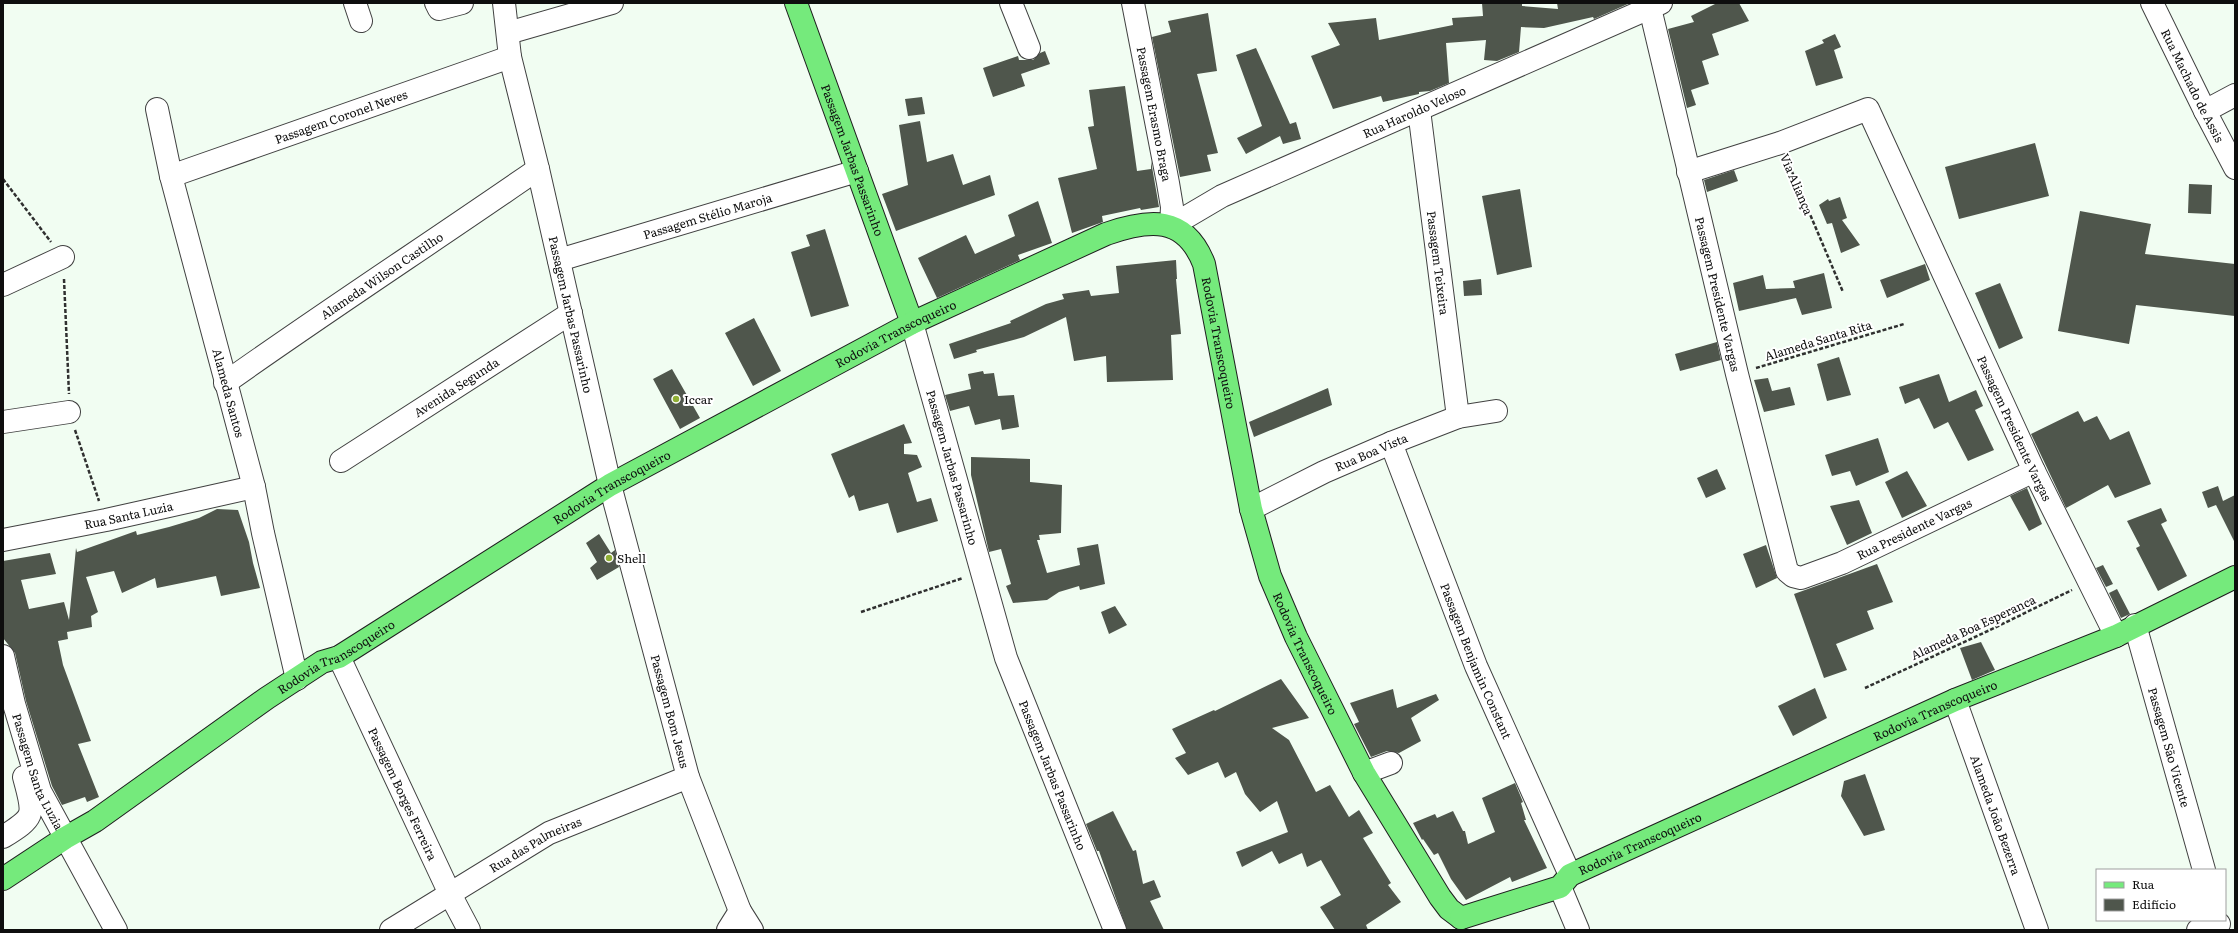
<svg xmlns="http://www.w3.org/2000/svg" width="2238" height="933" font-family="Literata,serif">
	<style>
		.building { fill: #4f564c }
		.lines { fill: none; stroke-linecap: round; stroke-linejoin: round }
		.minor-casing { stroke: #414141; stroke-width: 24 }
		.major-casing { stroke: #1f1f1f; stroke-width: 24 }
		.path { stroke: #303030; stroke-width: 2.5; stroke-dasharray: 4 2; stroke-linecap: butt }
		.minor { stroke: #fff; stroke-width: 22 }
		.major { stroke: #75ea7c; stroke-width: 22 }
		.poi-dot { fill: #90af35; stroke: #fff; stroke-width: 1.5 }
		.labels { text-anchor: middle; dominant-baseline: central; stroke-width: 4; stroke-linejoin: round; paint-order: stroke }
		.street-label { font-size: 12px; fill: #0e0e0e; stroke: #fff }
		.poi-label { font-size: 12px; fill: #0e0e0e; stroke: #fff; text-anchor: start }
	</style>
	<rect width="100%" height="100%" fill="#f1fdf2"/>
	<!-- building -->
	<path class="building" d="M1482,3H1522V6L1558,9L1557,3H1630L1594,19L1593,17L1544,28L1521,27L1519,52L1497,61L1484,60L1486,40L1446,43L1449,83L1430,91L1419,92V94L1383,102L1381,96L1333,109L1311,56L1340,45L1328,23L1376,18L1379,40L1453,25L1452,18L1483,16Z
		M1717,3H1739L1749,21L1712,34L1719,55L1702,61L1709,84L1691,90L1696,105L1687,108L1668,29L1694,22L1691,16Z
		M1208,13L1217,71L1197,74L1218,153L1207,155L1211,171L1180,177L1152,37L1171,32L1168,21Z
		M1835,34L1841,47L1834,50L1843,78L1816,86L1805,51L1824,43L1822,40Z
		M1256,48L1290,124L1296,122L1301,139L1283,144L1280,136L1246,154L1237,138L1262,126L1236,55Z
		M1045,51L1050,64L1021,74L1025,86L993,97L983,68L1018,56L1019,60H1033L1040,53Z
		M1125,86L1137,171L1151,169V161L1159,207L1141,210L1140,208L1102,216L1103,222L1072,233L1058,178L1097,169L1088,127L1094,126L1089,90Z
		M922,97L925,114L908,116L905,99Z
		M920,121L927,162L953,154L963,185L990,175L995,195L896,231L882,194L908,185L899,125Z
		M2035,143L2049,196L1959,219L1945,167Z
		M1734,170L1738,181L1707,192L1704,180Z
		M2189,184L2212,185L2211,214L2188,213Z
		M1520,189L1532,267L1497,275L1482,196Z
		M1840,197L1847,218L1842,220L1860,245L1841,253L1832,223L1827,224L1819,205L1828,199L1829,201Z
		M1038,201L1052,243L1018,255L1020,260L937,298L918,258L966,235L975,254L1015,236L1008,215Z
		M2080,211L2151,224L2145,254L2235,264V316L2136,305L2129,344L2058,331Z
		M825,229L849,306L811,317L791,252L810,246L806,235Z
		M1176,260L1177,279H1176L1181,334L1171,335L1173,380L1107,382L1106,356L1074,361L1066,317L1024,337L976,350L977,352L954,359L949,344L1011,323L1010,321L1046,304L1064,299L1062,294L1089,290L1091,296L1119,293L1116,266Z
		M1925,264L1930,280L1887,298L1880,280Z
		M1824,273L1832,308L1802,315L1796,298L1739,311L1733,283L1763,275L1766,289L1795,288L1793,281Z
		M1481,279L1482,295L1464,296L1463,281Z
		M2000,283L2023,338L1999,349L1975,293Z
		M754,318L781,371L753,386L725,333Z
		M1717,342L1721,360L1680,371L1675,354Z
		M1839,357L1851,395L1827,401L1817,364Z
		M672,369L700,418L680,429L653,379Z
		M983,371L984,374L994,373L998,396L1014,395L1019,427L1002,430L1000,419L975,425L969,406L950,411L945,395L971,389L968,374Z
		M1939,374L1949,402L1976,390L1983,406L1975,410L1994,450L1968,461L1948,422L1934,429L1919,398L1905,404L1899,387Z
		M1768,378L1772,391L1790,387L1795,405L1764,412L1754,380Z
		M1328,388L1332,405L1254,437L1249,422Z
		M2078,411L2084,422L2097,416L2110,440L2129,431L2151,484L2115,498L2108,485L2066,508L2031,434Z
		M904,424L912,443L904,444V454L917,455L922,467L908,473L917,502L931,498L938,521L897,533L888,503L859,511L854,495L849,498L831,454Z
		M1878,438L1889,472L1856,486L1850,471L1832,476L1825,455Z
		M971,457L1030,459V482L1062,485L1061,533L1039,535L1040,540H1037L1047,573L1080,565L1077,548L1098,544L1105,584L1080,590L1079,586L1059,592L1047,600L1013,603L1006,586L1011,584L1001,549L989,552L971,475Z
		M1717,469L1726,489L1706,498L1697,478Z
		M1907,471L1927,506L1902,518L1885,482Z
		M2218,486L2223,501L2235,495V543L2216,505L2208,508L2202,492Z
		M2027,488L2042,524L2029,531L2010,496Z
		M1859,500L1872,533L1847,545L1830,506Z
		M2161,508L2167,521L2161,524L2187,576L2158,591L2136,548L2140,546L2127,521Z
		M217,509L238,510L249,542L253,563L260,588L221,596L216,576L157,588L155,578L122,593L114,571L86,577L98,612L91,616L92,627L67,632L68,639L58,641L63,665L91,741L78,744L99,797L87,802L85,797L62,805L52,786L26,701L15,653L3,638V561L50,553L56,574L21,580L29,609L64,602L69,620L76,548L77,552L136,531L137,535L169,527L199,518Z
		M599,534L611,553L615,550L619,567L597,580L590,568L597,562L586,543Z
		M1766,545L1777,578L1756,588L1743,554Z
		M1877,564L1893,602L1867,611L1874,629L1836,644L1847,670L1824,678L1794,594Z
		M2103,565L2113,584L2106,587L2096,568Z
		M2117,589L2130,614L2121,618L2109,593Z
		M1115,606L1127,625L1109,634L1101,612Z
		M1981,642L1995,670L1972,680L1960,648Z
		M1281,679L1309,718L1272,728L1289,740L1316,792L1330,785L1349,817L1359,810L1373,833L1363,838L1391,883L1388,885L1401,902L1366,925L1368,930H1335L1320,907L1341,895L1321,860L1307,867L1302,853L1279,864L1272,851L1242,867L1236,852L1288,832L1277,801L1260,812L1245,794L1236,772L1225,778L1218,762L1188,775L1175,758L1186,753L1172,729L1214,710L1215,711Z
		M1815,688L1827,718L1793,736L1778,706Z
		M1393,689L1397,708L1436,694L1439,700L1411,718L1421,741L1399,753L1387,751L1371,757L1354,724L1359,722L1350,703Z
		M1865,774L1885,830L1864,836L1841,796L1844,781Z
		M1515,783L1523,802L1521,803L1526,820H1524L1547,868L1512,882L1510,877L1466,900L1451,879L1438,853L1434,855L1423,839L1422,840L1413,823L1435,814L1437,818L1453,811L1463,831H1465L1468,844L1495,832L1482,798Z
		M1113,811L1133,851L1136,850L1143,884L1154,880L1161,897L1150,901L1164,930H1127L1099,851H1097L1086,824Z"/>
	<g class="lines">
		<!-- minor casing -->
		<g class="minor-casing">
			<g id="minor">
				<path d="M355,3L361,21"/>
				<path d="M436,3L439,9L462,3"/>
				<path id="s1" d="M504,3L510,57L538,169L610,485L688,777L740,911L752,930"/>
				<path d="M1011,3L1029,48"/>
				<path id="s2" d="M1133,3L1168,183L1172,207L1171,226"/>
				<path id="s3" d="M2152,3L2205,111L2235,168"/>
				<path id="s4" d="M1650,8L1737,374L1787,571L1793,576L1801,578L1842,563L2034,471"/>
				<path d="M508,33L612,3"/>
				<path id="s5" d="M157,109L171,176L254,487L263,533L297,679"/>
				<path id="s6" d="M1419,110L1458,417"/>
				<path d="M2205,111L2235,95"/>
				<path id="s7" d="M1688,172L1780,143L1868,109L2034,471L2116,636"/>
				<path id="s8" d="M171,176L510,57"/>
				<path id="s9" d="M1171,226L1222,196L1661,3"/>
				<path id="s10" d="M559,260L857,171"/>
				<path d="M3,285L63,257"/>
				<path id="s11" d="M912,323L1006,658L1115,930"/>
				<path id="s12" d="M225,383C328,310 434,241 538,169"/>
				<path d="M3,422L69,412"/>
				<path id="s13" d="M1391,443L1476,666L1570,875"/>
				<path id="s14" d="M341,461L571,313"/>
				<path id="s15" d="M1251,509L1324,472L1391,443L1458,417L1496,411"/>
				<path id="s16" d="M3,540L106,520L254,487"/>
				<path id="s17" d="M2135,625L2204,870"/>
				<path id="s18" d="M3,656L14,704L40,791L116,930"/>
				<path id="s19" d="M339,657L450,894L469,930"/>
				<path id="s20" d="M1955,700L2037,930"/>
				<path d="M1364,773L1391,763"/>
				<path d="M3,837C37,816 34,815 24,777"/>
				<path d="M1560,887L1578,930"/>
				<path id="s21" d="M391,930L549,833L688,777"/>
				<path d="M728,930L740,911"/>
				<path d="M2198,930L2219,924"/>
			</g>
		</g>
		<!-- major casing -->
		<g class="major-casing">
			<g id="major">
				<path id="s22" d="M796,3L912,323"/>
				<path id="s23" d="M3,879L65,838L95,821L267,698L322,662L339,657L610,485L912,323L1106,234C1149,219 1185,215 1204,264L1251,509L1270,576L1296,637L1364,773L1440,897L1449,909L1461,918"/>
				<path id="s24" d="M1461,918L1560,887L1570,875L1955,700L2116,636L2235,577"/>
			</g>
		</g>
		<!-- path -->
		<path class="path" d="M1787,160L1843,292
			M3,179L51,242
			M64,279L69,394
			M1756,368L1904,324
			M75,430L99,501
			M861,612L963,578
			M1865,688L1990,630L2072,590"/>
		<!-- minor -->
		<use href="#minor" class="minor"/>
		<!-- major -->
		<use href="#major" class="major"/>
	</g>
	<!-- markers -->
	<g class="poi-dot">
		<circle cx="676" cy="399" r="4"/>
		<circle cx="609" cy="558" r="4"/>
	</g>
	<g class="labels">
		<!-- street labels -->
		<g class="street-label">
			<text stroke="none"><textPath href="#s3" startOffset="92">Rua Machado de Assis</textPath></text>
			<text stroke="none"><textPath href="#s9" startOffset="269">Rua Haroldo Veloso</textPath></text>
			<text stroke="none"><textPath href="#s2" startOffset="113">Passagem Erasmo Braga</textPath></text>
			<text stroke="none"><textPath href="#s8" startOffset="180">Passagem Coronel Neves</textPath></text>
			<text stroke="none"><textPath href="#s22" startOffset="167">Passagem Jarbas Passarinho</textPath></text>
			<text transform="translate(1797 184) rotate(67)">Via Aliança</text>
			<text stroke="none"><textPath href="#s10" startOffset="155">Passagem Stélio Maroja</textPath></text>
			<text stroke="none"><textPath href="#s6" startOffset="154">Passagem Teixeira</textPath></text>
			<text stroke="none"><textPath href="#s12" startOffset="190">Alameda Wilson Castilho</textPath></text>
			<text stroke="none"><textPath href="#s4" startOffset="294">Passagem Presidente Vargas</textPath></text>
			<text stroke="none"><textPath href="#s1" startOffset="319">Passagem Jarbas Passarinho</textPath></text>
			<text stroke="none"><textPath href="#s23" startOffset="1048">Rodovia Transcoqueiro</textPath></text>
			<text transform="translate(1818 340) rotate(-17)">Alameda Santa Rita</text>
			<text stroke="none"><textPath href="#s23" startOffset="1479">Rodovia Transcoqueiro</textPath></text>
			<text stroke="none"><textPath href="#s14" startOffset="137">Avenida Segunda</textPath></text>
			<text stroke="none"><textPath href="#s5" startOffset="293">Alameda Santos</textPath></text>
			<text stroke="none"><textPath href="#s7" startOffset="542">Passagem Presidente Vargas</textPath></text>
			<text stroke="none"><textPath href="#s15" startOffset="133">Rua Boa Vista</textPath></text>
			<text stroke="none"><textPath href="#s11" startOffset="150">Passagem Jarbas Passarinho</textPath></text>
			<text stroke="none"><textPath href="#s23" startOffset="725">Rodovia Transcoqueiro</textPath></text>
			<text stroke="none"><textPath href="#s16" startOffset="128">Rua Santa Luzia</textPath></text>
			<text stroke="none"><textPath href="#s4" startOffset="719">Rua Presidente Vargas</textPath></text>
			<text transform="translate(1973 627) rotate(-25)">Alameda Boa Esperanca</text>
			<text stroke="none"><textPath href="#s23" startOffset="1803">Rodovia Transcoqueiro</textPath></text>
			<text stroke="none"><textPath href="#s23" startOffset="401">Rodovia Transcoqueiro</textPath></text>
			<text stroke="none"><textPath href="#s13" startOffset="234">Passagem Benjamin Constant</textPath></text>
			<text stroke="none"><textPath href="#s24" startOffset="520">Rodovia Transcoqueiro</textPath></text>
			<text stroke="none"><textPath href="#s1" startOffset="728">Passagem Bom Jesus</textPath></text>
			<text stroke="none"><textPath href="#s17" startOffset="127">Passagem São Vicente</textPath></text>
			<text stroke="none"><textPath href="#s18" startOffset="121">Passagem Santa Luzia</textPath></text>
			<text stroke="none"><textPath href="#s11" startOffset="474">Passagem Jarbas Passarinho</textPath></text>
			<text stroke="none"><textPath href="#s19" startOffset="151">Passagem Borges Ferreira</textPath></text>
			<text stroke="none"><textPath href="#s20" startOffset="122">Alameda João Bezerra</textPath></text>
			<text stroke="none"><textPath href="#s24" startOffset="196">Rodovia Transcoqueiro</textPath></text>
			<text stroke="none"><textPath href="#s21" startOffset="168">Rua das Palmeiras</textPath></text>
		</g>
		<!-- poi labels -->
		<g class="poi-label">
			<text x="684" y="399">Iccar</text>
			<text x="617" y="558">Shell</text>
		</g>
	</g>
	<!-- border -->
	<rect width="2238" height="933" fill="none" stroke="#0e0e0e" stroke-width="8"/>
	<!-- legend -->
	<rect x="2096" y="869" width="130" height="52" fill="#ffffff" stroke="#9f9f9f"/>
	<rect x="2104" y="882" width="20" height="6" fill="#75ea7c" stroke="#9f9f9f"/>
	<text x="2132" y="889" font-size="12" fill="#0e0e0e">Rua</text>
	<rect x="2104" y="899" width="20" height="12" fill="#4f564c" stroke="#9f9f9f"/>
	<text x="2132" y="909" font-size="12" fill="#0e0e0e">Edifício</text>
</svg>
